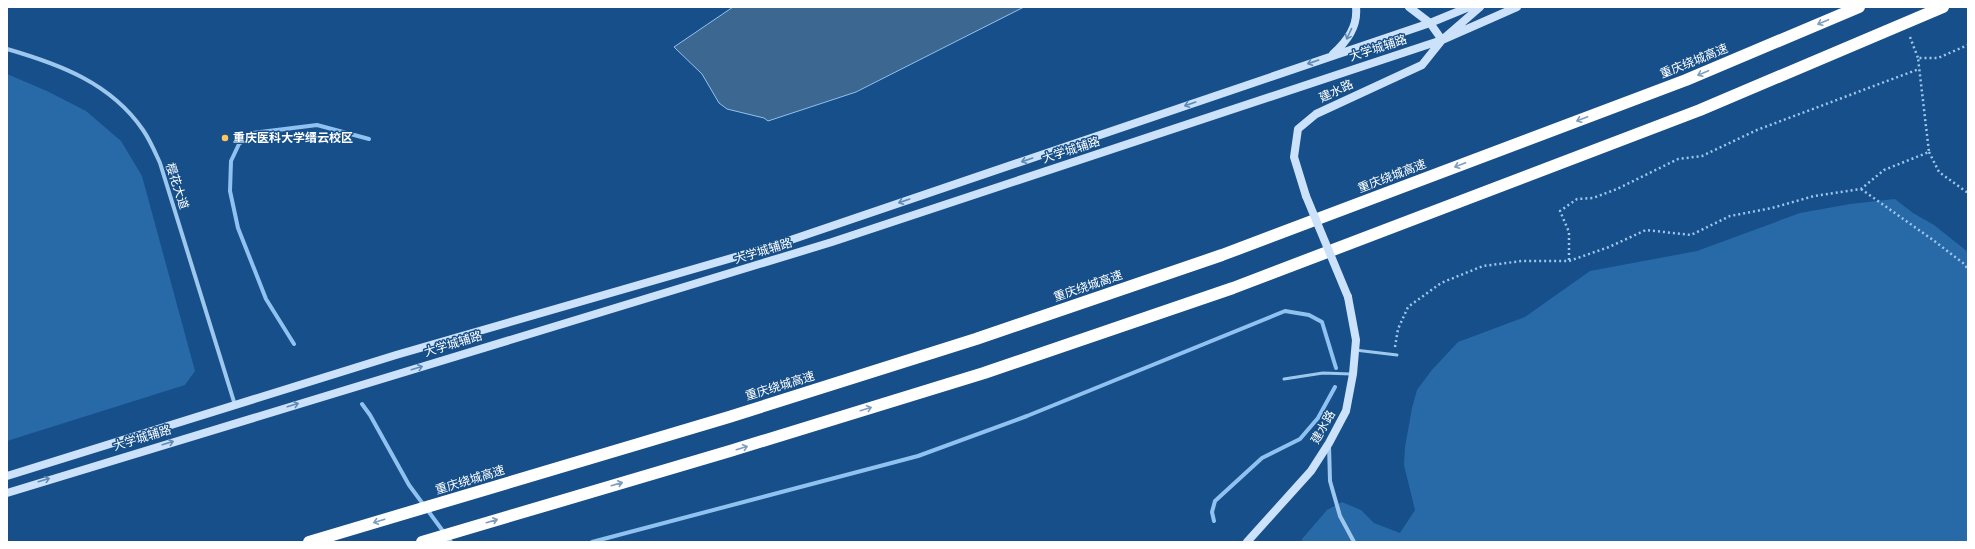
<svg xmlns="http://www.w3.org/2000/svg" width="1975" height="549" font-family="'Asap Condensed','Noto Sans SC',sans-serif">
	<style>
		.green { fill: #2869a8 }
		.water { fill: #3c6791; stroke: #90c2f1 }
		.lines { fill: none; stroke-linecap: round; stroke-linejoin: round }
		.stream { stroke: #90c2f1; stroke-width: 4 }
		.path { stroke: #9ec7ee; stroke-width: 2.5; stroke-dasharray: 2 3; stroke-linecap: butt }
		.lane { stroke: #9ec7ee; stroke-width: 3 }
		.street { stroke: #9ec7ee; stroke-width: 4 }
		.secondary { stroke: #cbe2fa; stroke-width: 8 }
		.highway { stroke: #fff; stroke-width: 12 }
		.secondary-bridge { stroke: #cbe2fa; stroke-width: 8 }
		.oneway { stroke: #7f9ebe }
		.oneway2 { stroke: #5e8ab6 }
		.poi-dot { fill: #ffc75b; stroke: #164f89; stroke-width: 1.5 }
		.labels { text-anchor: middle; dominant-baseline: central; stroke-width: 3; stroke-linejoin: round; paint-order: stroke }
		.street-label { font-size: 12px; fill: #fff; stroke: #164f89 }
		.poi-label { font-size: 12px; font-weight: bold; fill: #fff; stroke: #164f89; text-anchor: start }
	</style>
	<rect width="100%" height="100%" fill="#164f89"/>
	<!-- green -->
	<path class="green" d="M7,74L47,91L86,111L121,141L142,176L195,371L185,385L7,441Z
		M1895,199L1913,213L1934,225L1968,252V542H1302V539L1327,510L1342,502L1361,510L1374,523L1400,533L1415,510L1404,465L1405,447L1412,408L1417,390L1431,371L1458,342L1525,317L1590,271L1697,251L1800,213L1850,204Z"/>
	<!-- water -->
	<path class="water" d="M733,7H1024L856,92L768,121L764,118L727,109L719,103L702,74L674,47Z"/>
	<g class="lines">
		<!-- stream -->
		<path class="stream" d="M294,344L266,299L238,228L230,191L231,161L239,144L253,133L317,125L369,139
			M362,404L370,415L409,485L451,542
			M1214,521L1212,512L1215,501L1262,458L1300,439L1318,418L1335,387
			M592,542L918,456L1027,416L1285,311L1309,315L1322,322L1336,368"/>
		<!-- path -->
		<path class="path" d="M1910,37L1918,58
			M1929,152L1939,172L1968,193
			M1861,189L1933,240L1963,263L1968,269
			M1569,260V232L1560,211L1577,199L1593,198L1617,189L1678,159L1702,156L1757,130L1919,69
			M1395,347L1398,329L1408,307L1441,283L1483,266L1522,261H1569L1609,247L1646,230L1691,235L1730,216L1772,208L1814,196L1861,189L1884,170L1929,152L1918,58H1938L1968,45"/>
		<!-- lane -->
		<path class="lane" d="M1355,350L1397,355
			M1284,379L1323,373L1351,374"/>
		<!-- street -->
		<path class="street" d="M7,49C59,64 111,83 143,130C150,140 155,152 160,163L235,405
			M1329,445L1330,481L1340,516L1354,542"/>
		<!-- secondary -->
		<path class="secondary" d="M1409,7L1430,23L1442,40
			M1333,54C1347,41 1358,27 1356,7
			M1306,196L1294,157L1298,129L1316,114L1422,65L1442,40L1480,7
			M7,476L396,355L770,247L1430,23L1469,7
			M7,493L832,242L1442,40L1517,7
			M1247,542L1311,471L1329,443L1346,411L1353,374L1356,340L1348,297"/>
		<!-- highway -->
		<path class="highway" d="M309,542L729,417L976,339L1222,255L1686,80L1859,7
			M422,542L730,451L984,373L1233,288L1700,110L1943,7"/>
		<!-- secondary-bridge -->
		<path class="secondary-bridge" d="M1306,196L1348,297"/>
	</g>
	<!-- one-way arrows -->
	<defs><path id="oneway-shaft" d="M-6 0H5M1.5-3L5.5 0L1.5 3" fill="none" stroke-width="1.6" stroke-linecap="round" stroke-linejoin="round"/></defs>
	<g class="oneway">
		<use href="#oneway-shaft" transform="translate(1823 22) rotate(157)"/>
		<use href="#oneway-shaft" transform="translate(1703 73) rotate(157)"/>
		<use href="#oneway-shaft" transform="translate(1582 119) rotate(159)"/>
		<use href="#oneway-shaft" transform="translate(1460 165) rotate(159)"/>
		<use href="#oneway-shaft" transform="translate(866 409) rotate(-17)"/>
		<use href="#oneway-shaft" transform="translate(742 448) rotate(-17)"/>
		<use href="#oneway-shaft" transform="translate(617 484) rotate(-16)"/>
		<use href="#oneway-shaft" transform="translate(379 521) rotate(163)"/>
		<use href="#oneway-shaft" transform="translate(492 521) rotate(-16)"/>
	</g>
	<g class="oneway2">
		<use href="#oneway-shaft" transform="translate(1349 34) rotate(115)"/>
		<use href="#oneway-shaft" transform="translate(1313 62) rotate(161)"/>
		<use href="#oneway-shaft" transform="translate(1190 104) rotate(161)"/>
		<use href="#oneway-shaft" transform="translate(1027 160) rotate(161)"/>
		<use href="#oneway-shaft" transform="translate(904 201) rotate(161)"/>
		<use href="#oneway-shaft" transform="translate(417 368) rotate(-17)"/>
		<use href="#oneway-shaft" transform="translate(293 405) rotate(-17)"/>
		<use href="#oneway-shaft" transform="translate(168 443) rotate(-17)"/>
		<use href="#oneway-shaft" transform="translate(44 480) rotate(-17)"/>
	</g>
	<!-- markers -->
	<circle class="poi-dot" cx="225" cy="138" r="4"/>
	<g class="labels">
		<!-- street labels -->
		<g class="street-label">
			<text transform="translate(1378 48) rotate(-18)">大学城辅路</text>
			<text transform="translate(1694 61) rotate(-22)">重庆绕城高速</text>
			<text transform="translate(1336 91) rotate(-25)">建水路</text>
			<text transform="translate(1071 150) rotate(-18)">大学城辅路</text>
			<text transform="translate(1392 176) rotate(-21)">重庆绕城高速</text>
			<text transform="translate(177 186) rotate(72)">樱花大道</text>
			<text transform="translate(763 251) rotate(-17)">大学城辅路</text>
			<text transform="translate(1088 286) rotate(-19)">重庆绕城高速</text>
			<text transform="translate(453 344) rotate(-17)">大学城辅路</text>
			<text transform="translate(780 386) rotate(-17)">重庆绕城高速</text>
			<text transform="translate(1323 427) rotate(-61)">建水路</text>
			<text transform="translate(142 438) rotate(-17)">大学城辅路</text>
			<text transform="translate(470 480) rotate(-17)">重庆绕城高速</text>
		</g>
		<!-- poi labels -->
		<g class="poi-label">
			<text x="233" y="138">重庆医科大学缙云校区</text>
		</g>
	</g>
	<!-- border -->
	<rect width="1975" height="549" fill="none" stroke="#ffffff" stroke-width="16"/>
</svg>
